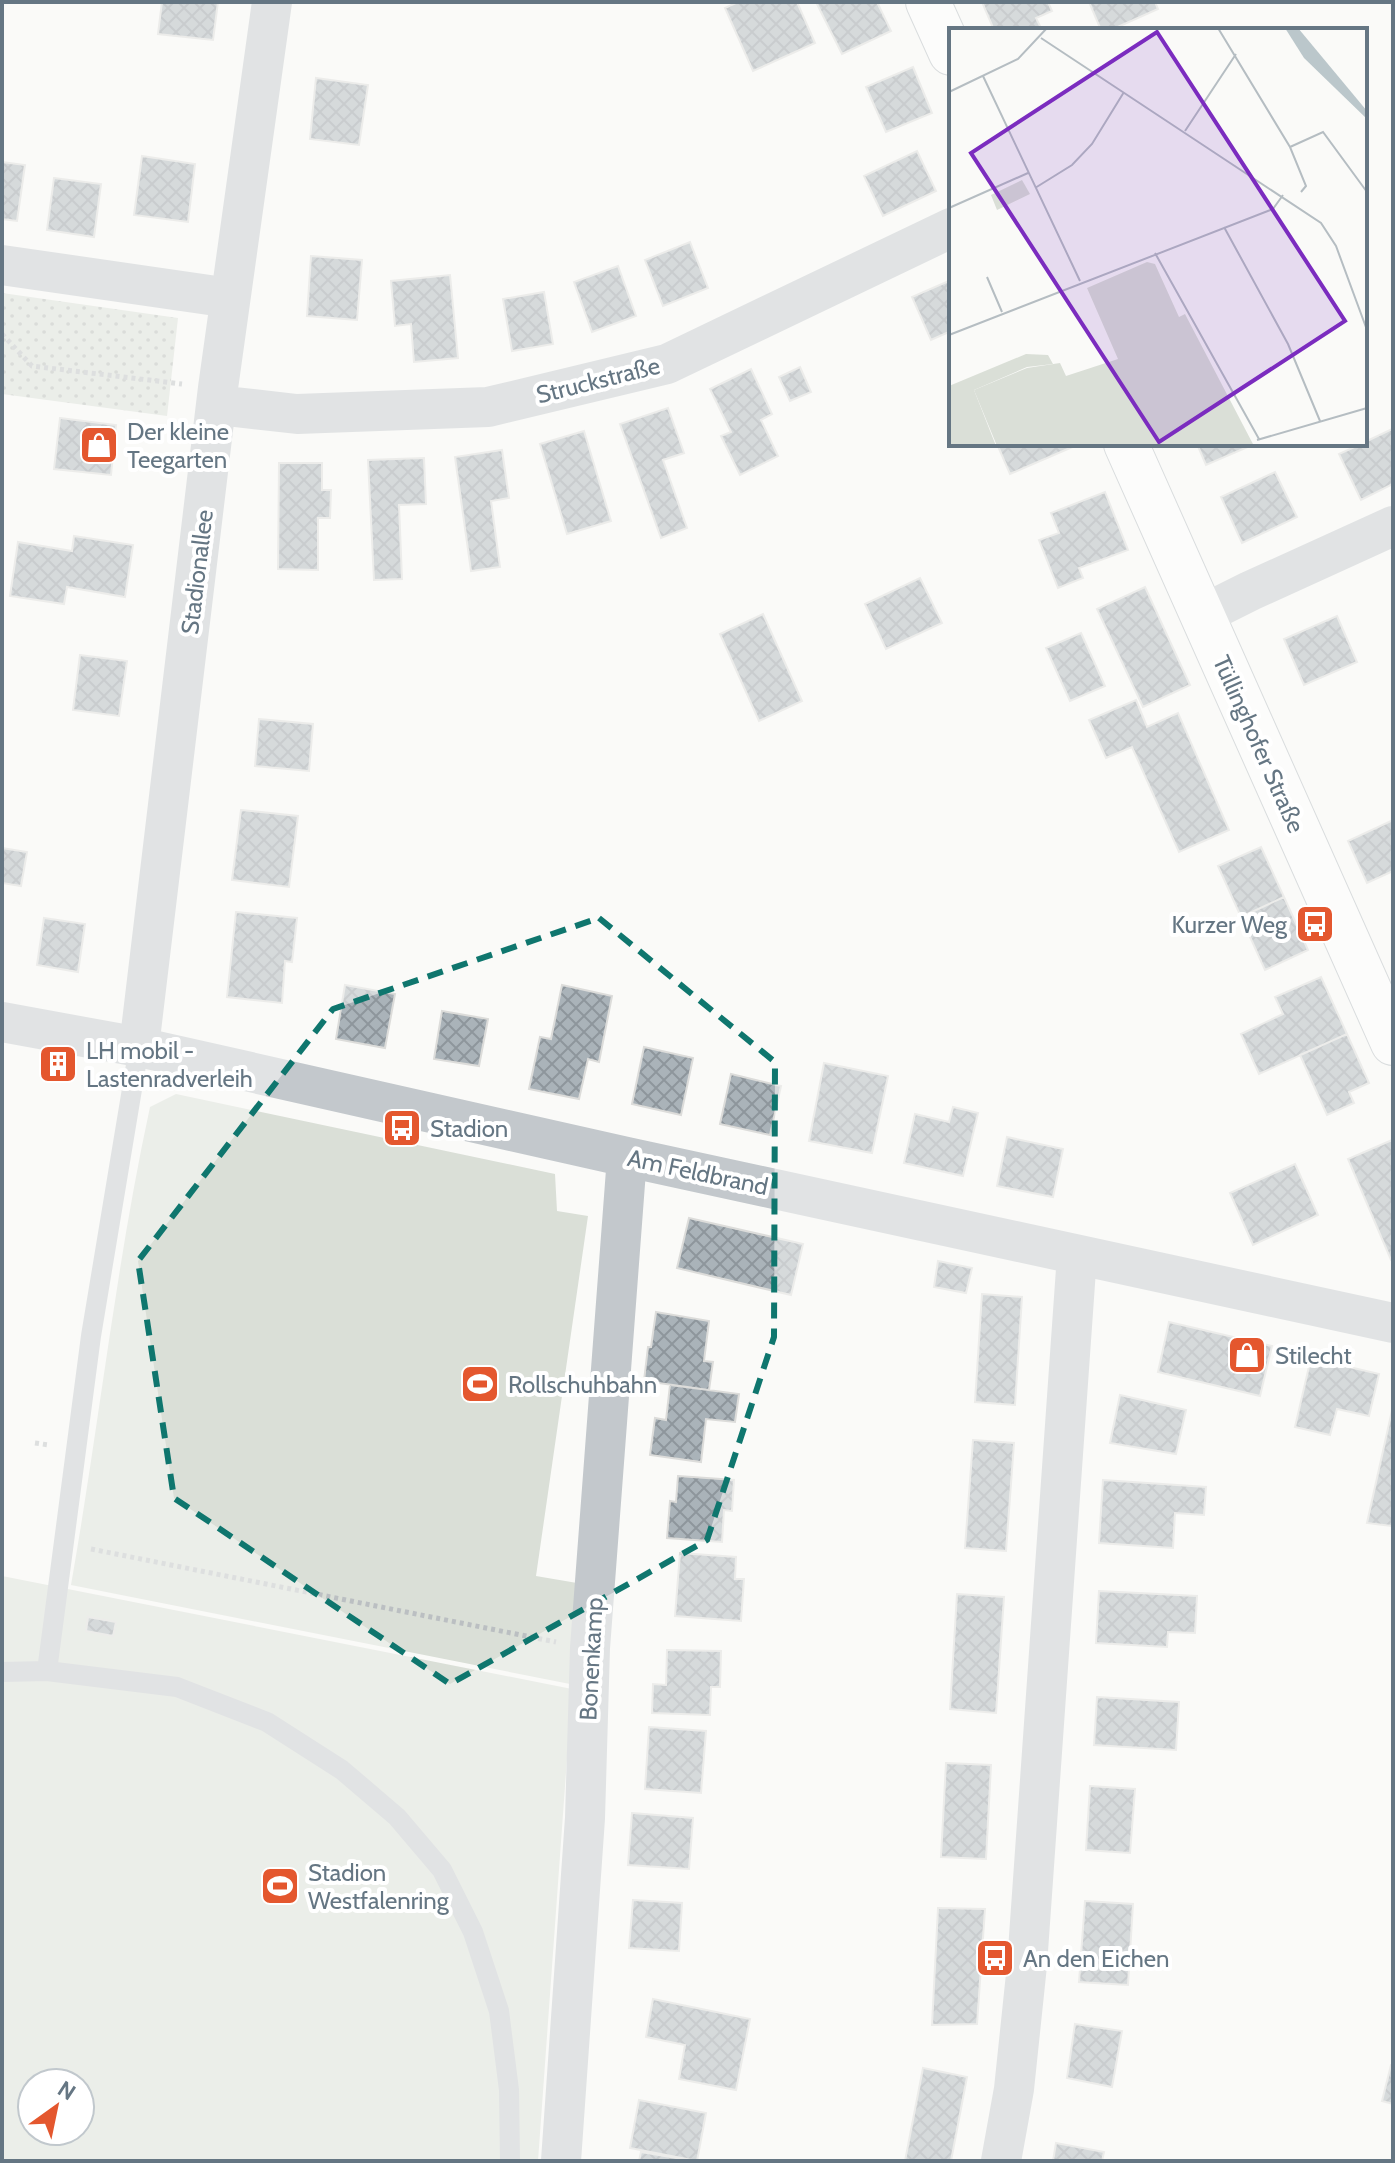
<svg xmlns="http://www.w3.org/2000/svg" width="1395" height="2163" font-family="Cabin,sans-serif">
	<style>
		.grass { fill: #dadfd7; fill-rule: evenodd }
		.park { fill: url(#park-dots) }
		.building { fill: url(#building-cross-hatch); stroke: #dcdcda; stroke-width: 2 }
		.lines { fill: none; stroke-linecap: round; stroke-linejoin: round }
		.secondary-casing { stroke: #b3babf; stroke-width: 46 }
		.path { stroke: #bbbfc2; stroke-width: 5; stroke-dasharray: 4 4; stroke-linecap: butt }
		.service { stroke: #c3c8cc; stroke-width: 20 }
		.minor { stroke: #c3c8cc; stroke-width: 40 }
		.secondary { stroke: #fff; stroke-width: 44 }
		.marked { fill: none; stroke: #0f766e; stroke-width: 6; stroke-dasharray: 16 10; stroke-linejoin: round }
		.labels { text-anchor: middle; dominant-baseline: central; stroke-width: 8; stroke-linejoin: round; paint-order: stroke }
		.street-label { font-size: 24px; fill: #657683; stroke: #fff }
		.poi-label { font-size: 24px; fill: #657683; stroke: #fff; text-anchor: start }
		.inset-road { fill: none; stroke: #b5bdc2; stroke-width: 2 }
		.view { fill: #7b2cbf; fill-opacity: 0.15; stroke: #7b2cbf; stroke-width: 4 }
		.inset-edge { fill: none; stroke: #657683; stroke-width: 4 }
	</style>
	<defs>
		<pattern id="park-dots" width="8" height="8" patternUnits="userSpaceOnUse" patternTransform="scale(2)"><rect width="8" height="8" fill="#dadfd7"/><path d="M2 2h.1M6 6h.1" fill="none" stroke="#b4b9b4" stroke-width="1.8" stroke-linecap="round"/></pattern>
		<pattern id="building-cross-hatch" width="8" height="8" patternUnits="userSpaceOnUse" patternTransform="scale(2)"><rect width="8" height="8" fill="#aab3b9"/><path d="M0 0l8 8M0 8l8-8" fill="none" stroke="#8e969c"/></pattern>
	</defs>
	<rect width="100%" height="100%" fill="#fafaf8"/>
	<!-- grass -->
	<path class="grass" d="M176,1094L555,1174L557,1211L588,1216L536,1576L577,1583L570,1684L71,1585C99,1426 116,1264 150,1107Z
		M2,1576L572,1689L538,2161H2ZM32,2083H80V2131H32Z"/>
	<!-- park -->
	<path class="park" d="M2,293L178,318L167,416L2,394Z"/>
	<!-- building -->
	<path class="building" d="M162,2H218L213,40L158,34Z
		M738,2H797L815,43L753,71L725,8Z
		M816,2H877L891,31L842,54Z
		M982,2H1048L1052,11L1036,18L1042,30H994Z
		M1089,2H1155L1158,9L1111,30H1101Z
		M913,67L932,113L886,132L866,87Z
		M316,78L368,85L359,145L310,139Z
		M917,151L936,191L883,216L864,176Z
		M142,156L195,164L188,222L134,215Z
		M2,162L25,165L17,221L2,219Z
		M54,178L101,184L94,237L47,230Z
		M690,242L708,288L663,306L645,260Z
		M311,256L362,260L357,320L307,316Z
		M618,266L636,316L592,332L574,282Z
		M450,275L458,358L414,362L411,324L395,326L391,281Z
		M951,280V331L931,340L912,297Z
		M544,292L553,344L512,351L503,299Z
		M800,367L811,392L790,401L779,377Z
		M751,369L772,414L761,420L778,456L740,475L721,436L731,432L710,389Z
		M668,408L684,453L663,460L687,528L661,538L620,424Z
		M60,418L116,425L111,475L54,469Z
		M1392,429L1393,484L1361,500L1339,454L1361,444H1365V442Z
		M584,431L611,521L567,534L540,444Z
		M997,444H1077V445L1010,474Z
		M1197,444H1249L1250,446L1206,465Z
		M502,450L509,498L491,501L500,567L471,571L455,457Z
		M424,458L426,504L399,505L402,579L374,580L368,460Z
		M279,463H322V490H331L330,518H318V570L278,569Z
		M1275,472L1297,517L1242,543L1221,497Z
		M1105,492L1128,550L1079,568L1083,578L1058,588L1039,540L1059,533L1051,513Z
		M74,536L133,545L125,597L67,587L64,604L10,596L18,542L72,551Z
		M920,578L942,623L886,649L865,604Z
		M1145,587L1190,685L1143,707L1097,609Z
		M763,614L802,701L759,721L720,634Z
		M1337,616L1357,662L1304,685L1284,639Z
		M1081,633L1105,686L1070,701L1046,648Z
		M80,655L127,661L119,716L73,710Z
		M1136,700L1147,727L1178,713L1229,830L1179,852L1132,747L1106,758L1089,720Z
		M259,719L313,724L309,771L255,766Z
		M241,810L298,816L289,887L232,880Z
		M1393,820V871L1367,883L1348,841Z
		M1261,847L1284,897L1241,917L1218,866Z
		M2,848L27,852L21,886L2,883Z
		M1284,897L1308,950L1265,970L1241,917Z
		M236,912L297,918L292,962L285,961L282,1003L227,997Z
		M44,918L85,924L78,972L37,965Z
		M1321,977L1347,1034L1259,1074L1241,1034L1283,1014L1275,997Z
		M345,985L395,994L385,1048L336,1039Z
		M562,985L612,996L599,1062L588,1059L579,1099L529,1089L540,1037L551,1039Z
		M442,1011L488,1019L479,1066L434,1059Z
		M1347,1034L1369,1083L1349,1092L1354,1103L1327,1115L1300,1055Z
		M644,1047L693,1058L681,1115L632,1104Z
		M824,1063L888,1076L872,1153L809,1141Z
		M731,1074L781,1086L770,1135L720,1124Z
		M953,1107L978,1113L963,1176L904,1163L915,1114L949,1122Z
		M1007,1137L1063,1149L1053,1197L997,1186Z
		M1392,1140L1393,1259L1391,1260L1348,1159Z
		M1295,1164L1318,1215L1253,1245L1230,1193Z
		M689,1218L803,1244L791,1295L677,1268Z
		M938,1261L972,1268L966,1293L934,1287Z
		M982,1294L1022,1297L1015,1405L975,1402Z
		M656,1312L709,1321L704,1361L713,1362L709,1390L644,1381L648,1347H651Z
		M1169,1322L1272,1346L1260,1396L1158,1372Z
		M1311,1358L1379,1374L1369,1416L1337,1409L1330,1435L1295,1427Z
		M670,1385L739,1394L735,1422L706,1419L701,1462L650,1455L655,1418L666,1420Z
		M1120,1395L1186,1410L1176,1454L1110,1443Z
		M1393,1406V1526H1392L1367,1523Z
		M973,1440L1014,1443L1006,1551L965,1548Z
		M678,1476L734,1480L732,1511L724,1510L722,1542L667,1538L670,1501L676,1502Z
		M1103,1480L1206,1487L1204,1515L1175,1513L1173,1548L1099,1543Z
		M680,1553L736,1557L735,1579H744L741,1621L675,1616Z
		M1099,1591L1197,1596L1195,1633L1168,1632L1167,1647L1096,1643Z
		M957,1594L1004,1597L996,1713L950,1709Z
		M88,1617L116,1622L113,1636L86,1631Z
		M667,1650L721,1651L720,1687H711L710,1715L652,1713L653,1684L666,1685Z
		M1097,1697L1179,1702L1176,1750L1094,1745Z
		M649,1727L706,1731L701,1793L645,1789Z
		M946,1763L991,1765L986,1859L941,1857Z
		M1090,1786L1135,1789L1130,1853L1086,1850Z
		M632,1813L693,1818L689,1869L628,1865Z
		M633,1900L682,1903L679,1951L629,1948Z
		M1085,1901L1133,1904L1128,1985L1079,1982Z
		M938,1908L985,1909L977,2024L932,2025Z
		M653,1999L750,2019L736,2090L679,2079L685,2045L646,2037Z
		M1075,2024L1122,2031L1112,2087L1067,2078Z
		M1391,2065H1393V2104L1382,2101Z
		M923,2068L967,2077L951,2161H905Z
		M639,2100L706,2113L697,2161L630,2148Z
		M1056,2143L1104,2152L1102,2161H1053Z
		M641,2152L694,2161H639Z"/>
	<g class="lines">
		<!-- secondary casing -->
		<g class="secondary-casing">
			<path id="secondary" d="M928,2L951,53
				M1126,444L1393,1043"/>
		</g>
		<!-- path -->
		<path class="path" d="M2,334L32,366L182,384
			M35,1443L49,1445
			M91,1549L556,1642"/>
		<!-- service -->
		<path class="service" d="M47,1671L91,1336L139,1047
			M2,1672L47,1671L177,1687L267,1722L342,1770L397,1817L442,1870L473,1932L499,2011L509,2090L510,2161"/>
		<!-- minor -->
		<path class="minor" d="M2,265L230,298
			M217,405L297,414L488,407L667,364L951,228
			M1202,615L1250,591L1393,526
			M2,1022L139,1047L627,1157L1393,1323
			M139,1047L218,388L272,2
			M561,2161L585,1818L590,1648L627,1157
			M1001,2161L1014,2089L1027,1965L1077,1255"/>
		<!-- secondary -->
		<use href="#secondary" class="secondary"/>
	</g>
	<!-- marked area -->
	<path d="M0 0H1395V2163H0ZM599,918L775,1062L774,1337L707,1540L450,1684L174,1498L138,1261L333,1009Z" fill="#fafaf8" fill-opacity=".55" fill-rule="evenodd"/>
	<path class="marked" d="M599,918L775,1062L774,1337L707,1540L450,1684L174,1498L138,1261L333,1009Z"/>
	<!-- icons -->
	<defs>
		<g id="shop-square" transform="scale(2)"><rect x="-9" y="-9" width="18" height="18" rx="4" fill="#e4572e" stroke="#fff"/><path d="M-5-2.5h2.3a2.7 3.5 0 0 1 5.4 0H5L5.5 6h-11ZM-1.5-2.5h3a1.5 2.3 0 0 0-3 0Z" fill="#fff"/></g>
		<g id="bus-square" transform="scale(2)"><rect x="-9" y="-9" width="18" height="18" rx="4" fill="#e4572e" stroke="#fff"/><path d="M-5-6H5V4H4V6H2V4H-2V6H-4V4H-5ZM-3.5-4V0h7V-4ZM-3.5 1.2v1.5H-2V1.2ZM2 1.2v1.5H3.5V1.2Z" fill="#fff"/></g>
		<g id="building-square" transform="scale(2)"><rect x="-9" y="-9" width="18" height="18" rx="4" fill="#e4572e" stroke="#fff"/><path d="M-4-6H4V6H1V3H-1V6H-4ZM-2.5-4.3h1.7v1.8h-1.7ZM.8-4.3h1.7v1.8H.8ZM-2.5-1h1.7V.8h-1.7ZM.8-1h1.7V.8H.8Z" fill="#fff"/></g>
		<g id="stadium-square" transform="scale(2)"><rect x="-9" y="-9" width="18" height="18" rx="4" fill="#e4572e" stroke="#fff"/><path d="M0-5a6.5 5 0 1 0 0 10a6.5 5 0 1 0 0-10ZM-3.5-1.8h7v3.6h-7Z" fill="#fff"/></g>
	</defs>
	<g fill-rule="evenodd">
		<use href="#shop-square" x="99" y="445"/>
		<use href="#bus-square" x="1315" y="924"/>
		<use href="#building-square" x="58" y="1064"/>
		<use href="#bus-square" x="402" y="1128"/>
		<use href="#shop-square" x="1247" y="1355"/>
		<use href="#stadium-square" x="480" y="1384"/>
		<use href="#stadium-square" x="280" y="1886"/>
		<use href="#bus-square" x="995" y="1958"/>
	</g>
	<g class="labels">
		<!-- street labels -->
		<g class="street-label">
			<text transform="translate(598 380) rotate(-14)">Struckstraße</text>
			<text transform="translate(197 572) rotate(-83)">Stadionallee</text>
			<text transform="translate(1259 744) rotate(66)">Tüllinghofer Straße</text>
			<text transform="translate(698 1172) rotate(12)">Am Feldbrand</text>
			<text transform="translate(591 1659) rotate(-87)">Bonenkamp</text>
		</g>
		<!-- poi labels -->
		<g class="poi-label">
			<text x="127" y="431">Der kleine<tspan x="127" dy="28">Teegarten</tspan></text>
			<text x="1287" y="924" text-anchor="end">Kurzer Weg</text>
			<text x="86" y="1050">LH mobil -<tspan x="86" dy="28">Lastenradverleih</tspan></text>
			<text x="430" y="1128">Stadion</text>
			<text x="1275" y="1355">Stilecht</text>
			<text x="508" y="1384">Rollschuhbahn</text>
			<text x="308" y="1872">Stadion<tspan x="308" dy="28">Westfalenring</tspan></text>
			<text x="1023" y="1958">An den Eichen</text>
		</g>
	</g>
	<!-- overview -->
	<g transform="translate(949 28)">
		<rect width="418" height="418" fill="#fafaf8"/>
		<path d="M198,234L206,236L230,289L236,286L305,418H48L25,362L78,340L111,335L117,348L169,331L138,260Z" fill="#dadfd7"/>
		<path d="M77,326L99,327L104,336L78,339L25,362L47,418H0V358Z" fill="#dadfd7"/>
		<path d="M73,152L81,166L48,182L42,167Z" fill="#dadfd7"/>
		<path d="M336,0H349L418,83V91L355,30Z" fill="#bbc7cb"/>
		<path class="inset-road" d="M269,0L341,119L357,158L352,164M92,10L372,195L387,218L418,302M34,48L131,253M0,64L69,31L98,0M236,103L287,26M341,119L374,104L418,164M86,160L123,137L143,116L175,64M0,180L79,145M275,199L339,316L371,393M206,225L310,411M38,249L53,284M0,307L324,181L334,167M308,412L418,380"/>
		<path class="view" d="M208,4L396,293L210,414L22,125Z"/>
		<rect width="418" height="418" class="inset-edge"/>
	</g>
	<!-- border -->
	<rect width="1395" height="2163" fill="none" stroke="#657683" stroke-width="8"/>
	<!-- north arrow -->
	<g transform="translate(56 2107) rotate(33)"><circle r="38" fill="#ffffff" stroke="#c1c8cd" stroke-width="2"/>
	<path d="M0-6L14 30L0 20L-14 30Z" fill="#e4572e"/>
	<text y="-12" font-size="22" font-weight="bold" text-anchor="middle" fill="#657683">N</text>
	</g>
</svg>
